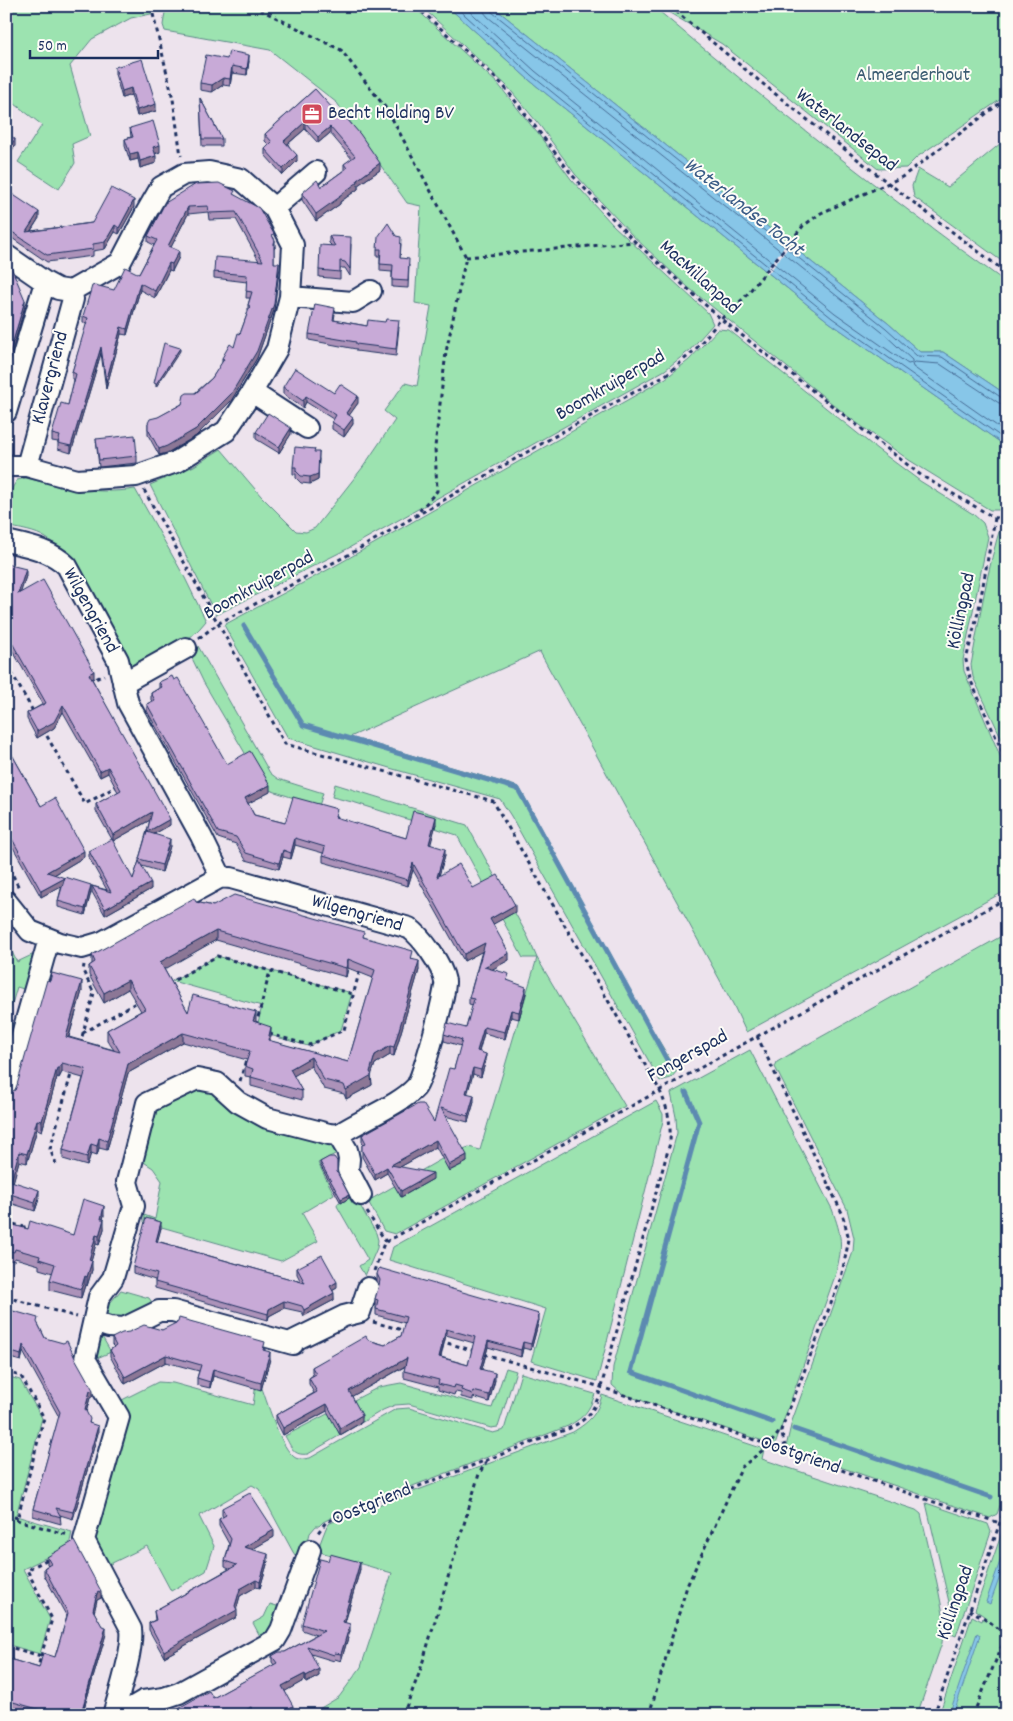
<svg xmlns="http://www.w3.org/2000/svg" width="1013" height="1721" font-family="Dekko,sans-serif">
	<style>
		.green { fill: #9ce3b0; stroke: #5c8987 }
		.water { fill: #87c6e8; stroke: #5c8ab1 }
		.pier { fill: #ede3ed }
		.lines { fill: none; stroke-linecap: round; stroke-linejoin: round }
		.shore { stroke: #466b95; stroke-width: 1 }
		.stream { stroke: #5c8ab1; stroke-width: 5 }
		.minor-casing { stroke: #1b2f5e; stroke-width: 24 }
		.path { stroke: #1b2f5e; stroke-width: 3; stroke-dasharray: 4 4; stroke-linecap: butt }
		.minor { stroke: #fdfcf7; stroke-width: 20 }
		.wall { fill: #ac92b9; stroke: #1b2f5e; fill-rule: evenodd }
		.shaded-wall { fill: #8c7796; stroke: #1b2f5e }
		.building { fill: #c8aad7; stroke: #1b2f5e; fill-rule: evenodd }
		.labels { text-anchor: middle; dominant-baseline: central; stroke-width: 4; stroke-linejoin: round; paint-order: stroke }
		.park-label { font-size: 20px; fill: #3b5c72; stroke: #fdfcf7 }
		.poi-label { font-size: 20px; fill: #1b2f5e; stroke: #fdfcf7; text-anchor: start }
		.street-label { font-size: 20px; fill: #1b2f5e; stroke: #fdfcf7 }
		.water-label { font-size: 21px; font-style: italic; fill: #3b5c87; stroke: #fdfcf7 }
	</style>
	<rect width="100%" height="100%" fill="#ede3ed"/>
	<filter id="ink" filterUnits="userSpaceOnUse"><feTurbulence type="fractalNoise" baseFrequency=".02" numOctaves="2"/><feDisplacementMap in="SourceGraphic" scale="10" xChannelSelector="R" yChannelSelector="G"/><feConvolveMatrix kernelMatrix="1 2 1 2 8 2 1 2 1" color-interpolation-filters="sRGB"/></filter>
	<g filter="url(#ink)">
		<!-- green -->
		<path class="green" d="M6,6H154L151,14L131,18L92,39L70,66L90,136L72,144L75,163L59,189L18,162L42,125L6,97Z
			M166,6H413L498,84L539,135L571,179L613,225L708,313L713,324L690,350L665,370L347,549L216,615L150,485L194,466L221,449L261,496L296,531L306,532L315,528L363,467L395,420L384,411L405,383L417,386L431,306L415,303L421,206L407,203L337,103L270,50L165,31L163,25Z
			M421,6H447L528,79L829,322L1007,447V510H990L909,460L850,418L689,288L632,235L575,174L541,127L507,86Z
			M492,6H653C767,103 885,195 1007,283V395L943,352H920L889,324Z
			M658,6H1007V95L917,157L906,168L878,169L722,44Z
			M1007,138V265L914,197L912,186L918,169L948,187Z
			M718,329L729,330L877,449L920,481L973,514L983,523L988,537L963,660L964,671L1007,772V890L746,1032L733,1004L540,652L541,651L350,737L519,787L649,1024L677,1071L671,1078L660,1081L511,816L500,799L393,769L288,738L224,625L333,567L666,378L689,360Z
			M26,478C63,487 97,495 135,489L185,578L206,621C189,644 158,657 134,671C115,637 79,557 46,538C36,531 19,529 6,526C6,505 6,497 17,480Z
			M1007,521V750L973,677L971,665C980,617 987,569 1002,522Z
			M198,646L270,773L278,779L323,793L319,806L266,789L204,683L189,652Z
			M335,784L467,825L528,937L537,958L625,1106L395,1234L384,1231L368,1201L454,1152L469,1147L480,1150L537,958H523L457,835L356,803L332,797Z
			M1007,933V1487L997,1514L990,1518L790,1450L786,1447L792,1421L853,1252L854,1238L847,1209L775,1067L777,1062L794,1052Z
			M6,940L17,962L32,955L35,961L30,991L17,987L7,1021L18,1026L6,1066Z
			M217,956L352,993L341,1030L308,1046L256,1031L262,1006L172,981Z
			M750,1050L832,1209C842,1237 843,1244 836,1273L775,1445L622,1394L612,1385L613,1367L677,1133L676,1117L671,1093Z
			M189,1088L208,1090L336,1141L337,1153L318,1163L334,1194L302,1213L318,1241L281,1261L144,1222V1215L155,1219L162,1181L153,1168L142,1161L150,1106Z
			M656,1101L663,1114V1121L597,1381L531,1361L546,1309L389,1260L393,1247Z
			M354,1195L376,1233L378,1240L377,1248L365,1276L359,1266L368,1260L337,1206L338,1203Z
			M121,1290L149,1298L153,1304L124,1322L104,1315L105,1309Z
			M101,1335L111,1352L90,1361L97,1341Z
			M506,1368L516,1371L498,1427L491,1428L409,1404L395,1405L383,1410L308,1454C293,1456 292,1448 285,1436L379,1387L401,1383L492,1408Z
			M521,1373L595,1394C589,1412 584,1417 568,1426L335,1516L323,1522L319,1526H316L310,1533L302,1565L293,1552L259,1489L252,1485L199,1516L214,1546L206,1571L171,1591L147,1546L106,1566L91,1531L118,1402L158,1382L173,1383L253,1405L256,1384L260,1383C267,1401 279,1443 292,1455C297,1461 303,1459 310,1458L396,1409L409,1408L493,1433L504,1430Z
			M6,1376L20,1380L42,1418L16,1516L72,1532L69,1546L23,1569L50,1619L40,1654L6,1644Z
			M602,1395L764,1449L762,1459L916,1510L921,1514L937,1583L944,1619L942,1643L917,1715H309L339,1697L361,1667L392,1573L317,1551L326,1528L330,1523L573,1432C590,1421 597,1415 602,1395Z
			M926,1503L988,1524L991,1532L956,1636L951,1634L952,1615Z
			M1007,1518V1715H939L972,1616L982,1621L984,1616L975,1610Z
			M270,1604L284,1608L275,1630L261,1638L253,1623L264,1617Z"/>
		<!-- water -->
		<path class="water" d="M447,6H492L889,324L920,352H943L1007,395V447L829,322L528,79Z
			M1007,1541V1557L990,1604L986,1602Z
			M977,1633L980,1635L953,1715H949Z"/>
		<!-- pier -->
		<path class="pier" d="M789,240L792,243L767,275L764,273Z"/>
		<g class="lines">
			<!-- shore -->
			<path class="shore" d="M455,6L531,75L832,318L1007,441
				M464,6L535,71L835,313L908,364L912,363V360L882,332L488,17L484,12L483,6
				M490,6L492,12L886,328L917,356L942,357L1002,398L1007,399
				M1007,405L999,403L940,364L914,362L912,364L913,367L1007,433"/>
			<!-- stream -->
			<path class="stream" d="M244,626L303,725L518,789L672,1069
				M686,1092L699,1122L631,1372L772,1422
				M794,1429L991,1497"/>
			<!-- minor casing -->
			<g class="minor-casing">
				<path id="minor" d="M274,208L316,172
					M6,255L45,282L58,289L71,291L120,263L146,213L161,187L184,174L209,172L241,179L274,208L293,245L290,297L277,349L252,392L226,431L176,462L136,476L77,480L27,466H9L6,464
					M290,297L353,302L371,291
					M252,392L307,428
					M6,412L45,282
					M27,466L73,299L71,291
					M6,541C28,546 51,550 67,566L118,660L128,703L201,836L221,877
					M123,683L186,648
					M6,901L30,931L60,943L82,948L102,942L221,877L231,878L409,928C422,937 442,965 445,981C447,990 422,1081 416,1087C400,1105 360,1120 338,1135L329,1134L267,1118L238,1102L217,1083L197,1079L147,1103L127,1182L134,1206L113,1278L99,1297L85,1359L119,1417L84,1540L131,1629C134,1649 119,1694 113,1715
					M6,1091L49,939
					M338,1135L347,1150L349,1159L348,1170L361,1195
					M94,1322L109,1327L124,1328L159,1311H173L293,1344V1341L344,1316L360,1312L368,1288
					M113,1714L126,1711L143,1701L164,1698L179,1693L275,1640L281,1630L310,1550"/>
			</g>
			<!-- path -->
			<path class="path" d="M152,6L153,14L173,99L181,156
				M253,6L341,50L388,111L466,257L446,352L435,447L437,491L415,516
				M416,6L503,85L573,176L631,238L721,319L922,476L995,518L1007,517
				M670,6C779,100 892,187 1007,273
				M466,257L635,242
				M144,490L285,744L493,801L659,1089C668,1109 671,1121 670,1143L601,1387C595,1409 591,1417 570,1428L326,1522L317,1534
				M995,518L979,608L966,660L970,679L1007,762
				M199,638L219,623L348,555L569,428L667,374L695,350L721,319L744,298L803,226L821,213L902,177L1007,98
				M6,669L9,668L34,713
				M89,682L104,675
				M43,729L85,804L119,785
				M6,861L19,888
				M168,984L217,956L353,994
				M256,1025L270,971
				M83,1033L139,1001
				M269,1034L309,1045L344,1030L360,969
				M757,1036L842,1213L849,1239L841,1278L781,1430L786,1451
				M80,1044L94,993L83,971L84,965
				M240,1081L247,1056
				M56,1164L50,1149L72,1071
				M367,1212L386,1242
				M6,1222L32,1229
				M374,1271L384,1243L1007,898
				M6,1297L77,1317
				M373,1322L406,1331
				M440,1341L475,1351
				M484,1354L601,1387L937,1503L1000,1523
				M6,1372L21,1376L44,1418L17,1520L68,1535
				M6,1515L18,1518
				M969,1610L983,1617L1007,1635
				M6,1646L41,1656L37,1671
				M41,1656L52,1619L27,1570L50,1558
				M403,1715L420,1671L479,1474L487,1460
				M649,1715L687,1586L742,1467L769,1445L781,1430
				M934,1715L1007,1502
				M973,1715L1007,1634"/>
			<!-- minor -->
			<use href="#minor" class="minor"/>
		</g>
		<!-- wall -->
		<path class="wall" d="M227,59L249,61L247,75L232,73L230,86L223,85L212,92L200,90V83Z
			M115,67L156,111L137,116L131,95L122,98L115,74Z
			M315,89L380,170L358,185V189L340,202V204L316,221L302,200V193L321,187L344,170V164L352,159L330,133L318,143L305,129L288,144L297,161L283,175L265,155V149L269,145L265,141V134Z
			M200,98L222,139V146H202Z
			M130,128L160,152L155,154L156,163L140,168L138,159L130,161L125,146V139L131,137Z
			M6,190L39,218L31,231L92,223L134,207L119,234L115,232L105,249L93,251V256L47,262L6,234Z
			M235,195L274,238L275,248L274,249V263L279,270L274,310L257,358L231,401L196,436L167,453L159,455L148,435V423L182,404L212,378L222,363V358L234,347L240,334L248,312V305L250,298H246L247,282L214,278V272L259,261L236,219L209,220L208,212L188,214L171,247L179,257L172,271L169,270L155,298L140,290L127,335L121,334L106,389L101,353L71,453L58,449V442L52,441V434L68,405L74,380L72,379V372L87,324L83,323V316L114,290L139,274L154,245L148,242V236L165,203Z
			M329,236L351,244L350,276L345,268H340V279L319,277V270L331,245L329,243Z
			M396,236L401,244L400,258L409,265L408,288L392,287V272L380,271V256H377V249Z
			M335,314L334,320L367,326L399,327L396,356L356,351V349L309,340V334Z
			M283,387L334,393L358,403L349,415L353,424L344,437L332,429V422L333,419L306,402L303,408L283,394Z
			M256,432L291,434L279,453L256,439Z
			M96,439L137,456V463L99,467Z
			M314,452L319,459L318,480L310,484L301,483L296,478V474H293V467Z
			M6,564L26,576L20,593L94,678L92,679L170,825L154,834L170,846L162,872L142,866L151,889L105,915L92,892V886L107,890L89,858V851L133,879L139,861V859L150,820L113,841L96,811V804L118,792L108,773L100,777L63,712L54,728L37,738L27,719V713L43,704L6,639Z
			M159,682L227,764L270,792L248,803L254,815L285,823L337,816L336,818L406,838L436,824L430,844L445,855L439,875L473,888L515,912L493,924L509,960L492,969L526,993L519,1019L511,1017L505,1039L484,1033L479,1052L486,1060L481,1077L473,1074L467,1093L474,1102L468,1122L445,1116L467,1162L449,1171L436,1147L400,1167L433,1179L401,1197L387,1173L375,1180L362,1157V1145L364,1144L362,1142V1135L434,1122L454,1069L461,1046L444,1041V1034L466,1028L473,1005L469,1004V998L482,951L464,961L413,870L408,886L323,862V853L295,845L291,859L283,857L279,869L246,860L236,844L218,838L147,711V704L152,701L151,700V693L159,688Z
			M6,744L41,806L84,857L54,875L91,892L85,915L58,907V901L62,885L41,897L6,835Z
			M196,902L213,906L364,937L413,959L419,970L394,1056L390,1055L375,1064L371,1075L372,1085L346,1099L344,1094L324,1089L311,1066L293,1076L302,1091V1100L251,1086V1077L245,1076V1066L247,1060L183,1042L128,1073L107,1150L99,1148L97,1155L91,1153L87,1166L63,1159V1150L83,1078L62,1072L59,1078L57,1077L42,1131L37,1129L27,1163L19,1161L13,1182L39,1199L35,1211L7,1202L6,1206L15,1090L82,991L69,1037L114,1050L107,1040V1030L141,1011L128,989L104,1003L89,975V966L92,964V955ZM216,940L346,977L348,968L373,978L348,1062L270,1041L271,1036L256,1022V1021L188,1012L164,969Z
			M320,1162L337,1172L349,1198L341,1203L320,1165Z
			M104,1215L103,1219L104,1229L99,1245L96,1244L91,1261L92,1270L87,1286L85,1285L81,1298L50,1290V1280L53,1273L39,1269V1265L15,1258L14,1261L6,1259V1223L28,1229L73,1235Z
			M161,1228L157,1241L301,1282L297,1274V1268L337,1288L333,1290L334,1300L304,1316L302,1312L284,1308L269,1316L268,1320L155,1288V1280L133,1273V1267Z
			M377,1274L539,1320L531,1350L523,1348L521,1357L488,1347L482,1369L495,1380L489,1402L473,1397V1400L461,1397V1393L455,1392L454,1395L438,1390V1387L404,1378V1371L406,1366L352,1396L362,1422L340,1435L327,1411L283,1435L276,1421V1415L314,1393L309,1384V1378L313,1375L312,1373V1367L368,1340L385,1345L401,1336L405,1323L376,1315V1306H375V1299L379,1285L377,1281ZM446,1335L474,1343L468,1365L441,1357Z
			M6,1309L38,1324L45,1338L93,1396L90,1398L86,1412L90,1424L98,1433L73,1519L60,1515L61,1524L33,1516V1509L59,1417L23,1352L21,1361L6,1357Z
			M162,1330L265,1349V1351L270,1359L261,1390L213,1376L210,1388L197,1385V1378L199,1371L166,1362L125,1384L110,1356V1350L114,1347L112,1345V1338Z
			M222,1508L274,1537L252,1549L268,1561L260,1588L256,1587L240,1596L236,1609L237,1617L164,1657L149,1630V1623L155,1620L154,1611L229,1569L225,1567V1561L229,1544L219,1526V1519L223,1517L222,1515Z
			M47,1557L101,1598L97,1600L94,1612L106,1634L82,1715H35L6,1707V1658L39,1668L55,1657L67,1617L44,1575V1568L48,1565L47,1564Z
			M360,1569L345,1623L350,1631L341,1661L335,1659L334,1661L311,1654L319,1676L306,1683L305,1680L285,1691L293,1713L289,1715H252L251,1714L213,1698L274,1665L272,1662V1656L285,1652L316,1635L302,1630V1624Z"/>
		<!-- shaded-wall -->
		<path class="shaded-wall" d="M249,55V61L247,75V69Z
			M232,66V73L230,86V79Z
			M223,78V85L212,92V85Z
			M131,88V95L122,98V91Z
			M156,104V111L137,116V110Z
			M305,122V129L284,147V141Z
			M330,127V133L318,143V137Z
			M15,139V146L6,159V152Z
			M160,145V152L153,154V147Z
			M138,152V159L130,161V154Z
			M297,155V161L283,175V169Z
			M156,156V163L140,168V161Z
			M380,163V170L358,185V189L340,202V204L316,221V214L339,196L357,180Z
			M134,200V207L119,234V228Z
			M188,207V214L168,253V246Z
			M39,212V218L26,238V232Z
			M115,225V232L105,249V242Z
			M275,241V248L274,249V243Z
			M179,251V257L172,271V264Z
			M169,263V270L155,298V291Z
			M279,263V270L274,310L257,358L231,401L196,436L167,453L159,455V449L196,429Z
			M140,283V290L127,335V329Z
			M25,300V306L7,369V362Z
			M121,327V334L106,389V382Z
			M101,347V353L71,453V446Z
			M180,348V351L156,387V384Z
			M306,396V402L303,408V401Z
			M358,396V403L346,420V413Z
			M353,418V424L344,437V430Z
			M291,428V434L279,453V447Z
			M319,452L318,480L310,484V477Z
			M26,569V576L18,601V594Z
			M94,671V678L89,680V674Z
			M63,705V712L54,728L37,738V731Z
			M108,767V773L100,777V771Z
			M270,785V792L245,805V798Z
			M152,812V819L113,841V835Z
			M436,817V824L429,851V844Z
			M170,819V825L147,838V832Z
			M295,838V845L291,859V853Z
			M170,839V846L162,872V865Z
			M445,849V855L437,883V877Z
			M283,850V857L279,869V863Z
			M84,851V857L47,879V872Z
			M413,863V870L408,886V880Z
			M65,878V884L41,897V891Z
			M151,883V889L105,915V909Z
			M91,885V892L85,915V909Z
			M515,905V912L490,926V919Z
			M216,931V940L160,972V962Z
			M485,943V950L464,961V954Z
			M509,953V960L484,974V967Z
			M348,959V968L346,977V968Z
			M419,961V970L394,1056V1047Z
			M128,980V989L104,1003V993Z
			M82,981V991L66,1046V1037Z
			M526,987V993L519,1019V1012Z
			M511,1010V1017L505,1039V1032Z
			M256,1012V1021L253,1031V1021Z
			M271,1027V1036L268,1049V1040Z
			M484,1027V1033L477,1058V1051Z
			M183,1033V1042L128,1073L107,1150V1141L128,1064Z
			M390,1046V1055L375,1064L371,1076L372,1085L346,1099V1090L370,1072L375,1055Z
			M486,1054V1060L481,1077V1070Z
			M311,1057V1066L290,1078V1069Z
			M62,1063V1072L59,1078V1068Z
			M57,1068V1077L42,1131V1121Z
			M473,1068V1074L466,1099V1093Z
			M474,1095V1102L468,1122V1116Z
			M37,1120V1129L27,1163V1154Z
			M99,1138V1148L97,1155V1146Z
			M436,1140V1147L391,1172V1165Z
			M91,1144V1153L87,1166V1157Z
			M19,1152V1161L11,1190V1181Z
			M467,1155V1162L449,1171V1165Z
			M387,1167V1173L375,1180V1174Z
			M433,1173V1179L401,1197V1191Z
			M39,1190V1199L35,1211V1202Z
			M7,1193V1202L6,1206V1197Z
			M349,1195V1198L341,1203V1199Z
			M104,1206V1215L101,1228V1219Z
			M104,1219V1229L99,1245V1236Z
			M161,1222V1228L156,1247V1241Z
			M96,1235V1244L89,1269V1260Z
			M92,1261V1270L87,1286V1277Z
			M85,1276V1285L81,1298V1289Z
			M337,1282V1288L330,1292V1286Z
			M334,1293V1300L304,1316V1310Z
			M284,1301V1308L269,1316L268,1320V1314L269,1309Z
			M539,1314V1320L531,1350V1344Z
			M446,1329V1335L439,1363V1357Z
			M488,1341V1347L480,1375V1369Z
			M523,1342V1348L521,1357V1350Z
			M23,1345V1352L21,1361V1355Z
			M270,1352V1359L261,1390V1383Z
			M166,1355V1362L125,1384V1377Z
			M407,1358V1365L349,1398V1391Z
			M213,1369V1376L210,1388V1382Z
			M495,1373V1380L489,1402V1395Z
			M93,1390V1396L90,1398L85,1416V1409L90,1391Z
			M327,1404V1411L283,1435V1428Z
			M362,1415V1422L340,1435V1428Z
			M98,1426V1433L73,1519V1512Z
			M274,1530V1537L244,1554V1547Z
			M268,1554V1561L260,1588V1582Z
			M360,1562V1569L343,1629V1622Z
			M256,1580V1587L240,1596L236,1611L237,1610V1617L164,1657V1651L235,1606L240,1589Z
			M101,1591V1598L97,1600L93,1617V1610L97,1593Z
			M350,1624V1631L341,1661V1654Z
			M106,1627V1634L82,1715H81Z
			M319,1669V1676L306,1683V1676Z
			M305,1674V1680L282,1693V1686Z
			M293,1706V1713L289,1715H277Z
			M251,1707V1714L249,1715H237Z"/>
		<!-- building -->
		<path class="building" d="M229,51L249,55L247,69L232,66L230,79L223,78L212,85L200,83L206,55L227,59Z
			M142,59L156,104L137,110L131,88L122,91L115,67Z
			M315,89L343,120L346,118L360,134L380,163L357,180L358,182L339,196L340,197L316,214L302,193L317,180L321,187L347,168L344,164L355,156L330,127L318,137L305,122L284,141L297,155L283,169L265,149L272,142L265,134Z
			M200,98L222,139H202Z
			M153,121L160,145L153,147L156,156L140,161L138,152L130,154L125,139L133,137L130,128Z
			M6,128L10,130L8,134L15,139L6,152Z
			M219,183L235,191L233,194L259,208L274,234L272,235L275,241L274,243V263H279L274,304L257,351L231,394L196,429L167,446L159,449L148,429V423L150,419L158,417L182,404L184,395L187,393H196L212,378L224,359L222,358L230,344L234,347L238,333L240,334L250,306L248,305L252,292L246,291L247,275L214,272L215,257L263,261L236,212L209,213L208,206L188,207L168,246L179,251L172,264L169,263L155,291L140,283L127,329L121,327L106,382L101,347L71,446L58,443L60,436L52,434L61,403L68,405L76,374L72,372L88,318L83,316L92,286L95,285L114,290L125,267L139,274L157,240L148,236L165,203L196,184Z
			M111,188L134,200L119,228L115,225L105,242L93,244V249L47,255L6,228V190L39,212L26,232L92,223Z
			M388,223L396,236L401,237L400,258L409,259L408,281L392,280L393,265L380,264L381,249H377L378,237Z
			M329,236L351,237L350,269L345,262L340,261V272L319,270L320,245L335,246Z
			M6,264L11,267L25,300L7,362Z
			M315,304L335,308L333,320L367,326L368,320L385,322L386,319L399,320L396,349L356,344V342L309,334Z
			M164,343L180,348L156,384L154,383Z
			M295,368L334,393L340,384L358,396L346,413L353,418L344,430L332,422L336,415L306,396L303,401L283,387Z
			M268,413L291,428L279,447L256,432Z
			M135,435L137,456L99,460L96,439Z
			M295,447L315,449L314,452H319L318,474L310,477L301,476L296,471V467H293Z
			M6,564L26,569L18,594L43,580L94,671L89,674L170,819L147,832L152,812L113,835L96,804L121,790L108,767L100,771L63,705L54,722L37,731L27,713L46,703L6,632Z
			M172,676L174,680L178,678L227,764L250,751L270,785L245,798L254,815L285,823L293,797L337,809L335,817L406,838L413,811L436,817L429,844L445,849L437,877L459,864L473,888L498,875L515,905L490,919L509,953L484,967L509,974L507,980L526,987L519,1012L511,1010L505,1032L484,1027L477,1051L486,1054L481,1070L473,1068L466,1093L474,1095L468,1116L441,1108L467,1155L449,1165L436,1140L391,1165L433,1173L401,1191L387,1167L375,1174L362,1151V1145L366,1143L362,1135L418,1104H423L434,1122L449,1068L454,1069L462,1040L444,1034L447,1023L466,1028L474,999L469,998L485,943L464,954L413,863L408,880L323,855L325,847L295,838L291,853L283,850L279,863L246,853L236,837L218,832L147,704L155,700L151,693L162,687L159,682Z
			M6,744L41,806L55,798L84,851L47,872L65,878L41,891L6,828Z
			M147,832L170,839L162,865L139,859Z
			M112,839L133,879L139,861L151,883L105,909L92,886L111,892L89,851Z
			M65,877L91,885L85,909L58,901Z
			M234,895L364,932L363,937L413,951L411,959L419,961L394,1047L390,1046L375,1055L370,1072L372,1075L346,1090L344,1085L324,1080L311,1057L290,1069L302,1091L251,1077L253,1069L245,1066L250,1051L183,1033L128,1064L107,1141L99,1138L97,1146L91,1144L87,1157L63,1150L86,1069L62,1063L59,1068H57L42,1121L37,1120L27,1154L19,1152L11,1181L39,1190L35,1202L7,1193L6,1197V1102L9,1093L15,1090L17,1085L47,980L50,981L52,973L82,981L66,1037L120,1052L107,1030L145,1009L128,980L104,993L89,966L95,962L92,955L194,898L196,902L213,906ZM216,931L346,968L348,959L375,970L348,1062L268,1040L271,1027L253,1021L256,1012L193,995L188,1012L160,962Z
			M329,1157H334L337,1161V1172L349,1195L341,1199L320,1162Z
			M83,1199L104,1206L101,1219H104L99,1236L96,1235L89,1260L92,1261L87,1277L85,1276L81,1289L50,1280L55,1264L39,1259L40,1256L15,1249L14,1252L6,1250V1223L28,1229L30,1221L73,1235Z
			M146,1218L161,1222L156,1241L305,1283L297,1268L322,1255L337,1282L330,1286L334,1293L304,1310L302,1306L284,1301L269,1309L268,1314L155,1282L157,1274L133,1267Z
			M379,1268L539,1314L531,1344L523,1342L521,1350L488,1341L480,1369L495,1373L489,1395L473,1391V1394L461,1390L462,1387L455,1385L454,1388L438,1384L439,1380L404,1371L407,1358L349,1391L362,1415L340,1428L327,1404L283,1428L276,1415L317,1392L309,1378L316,1374L312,1367L366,1336L368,1340L385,1345L401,1336L406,1317L376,1309L378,1300L375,1299L379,1285L380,1280L377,1274ZM446,1329L475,1337L468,1365L439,1357Z
			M6,1309L38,1318L37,1322L45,1338L63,1343L67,1341L75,1358L93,1390L90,1391L85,1409L90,1419L89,1423L98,1426L73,1512L56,1508L61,1517L33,1509L60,1412L23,1345L21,1355L6,1350Z
			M179,1318L265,1342L263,1350L270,1352L261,1383L213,1369L210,1382L197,1378L201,1365L166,1355L125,1377L110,1350L116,1346L112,1338L122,1333L129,1332L144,1325L162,1330L178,1322Z
			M250,1493L274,1530L244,1547L268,1554L260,1582L256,1580L240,1589L235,1606L237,1610L164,1651L149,1623L156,1620L154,1611L237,1565L225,1561L231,1539L219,1519L226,1515L222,1508Z
			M74,1541L101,1591L97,1593L93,1610L102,1626L106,1627L81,1713L73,1711L72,1715H59L6,1700V1658L39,1668L43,1653L55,1657L68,1613L44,1568L51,1564L47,1557Z
			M330,1554L360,1562L343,1622L350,1624L341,1654L335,1653L334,1655L307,1646L319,1669L306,1676L305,1674L282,1686L293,1706L277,1715H256L251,1707L237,1715H166L209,1691L213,1698L277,1663L272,1656L279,1652H285L324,1631L302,1624L320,1559L328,1561Z"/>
	</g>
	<!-- icons -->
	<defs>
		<g id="office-square" transform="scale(1.125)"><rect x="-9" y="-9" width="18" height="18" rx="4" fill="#d1495b" stroke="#fdfcf7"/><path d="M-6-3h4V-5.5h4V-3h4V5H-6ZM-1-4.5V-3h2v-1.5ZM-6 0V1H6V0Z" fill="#fff"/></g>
	</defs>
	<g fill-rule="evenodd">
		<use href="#office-square" x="312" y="114"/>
	</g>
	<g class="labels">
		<!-- park labels -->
		<g class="park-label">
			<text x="913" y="76">Almeerderhout</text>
		</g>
		<!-- poi labels -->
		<g class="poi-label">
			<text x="328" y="114">Becht Holding BV</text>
		</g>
		<!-- street labels -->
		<g class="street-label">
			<text transform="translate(846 131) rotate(38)">Waterlandsepad</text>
			<text transform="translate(699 278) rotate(42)">MacMillanpad</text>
			<text transform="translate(51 378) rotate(-75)">Klavergriend</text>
			<text transform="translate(611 386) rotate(-30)">Boomkruiperpad</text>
			<text transform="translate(259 586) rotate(-29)">Boomkruiperpad</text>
			<text transform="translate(90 611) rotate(61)">Wilgengriend</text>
			<text transform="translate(962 611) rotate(-78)">Köllingpad</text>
			<text transform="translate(357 914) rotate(16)">Wilgengriend</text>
			<text transform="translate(688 1057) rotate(-29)">Fongerspad</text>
			<text transform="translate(800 1456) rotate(19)">Oostgriend</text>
			<text transform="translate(372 1505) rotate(-22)">Oostgriend</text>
			<text transform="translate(956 1603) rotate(-71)">Köllingpad</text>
		</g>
		<!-- water labels -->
		<g class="water-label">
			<text transform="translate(743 208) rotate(38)">Waterlandse Tocht</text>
		</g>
	</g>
	<!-- margin -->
	<rect width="1013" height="1721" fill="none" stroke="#fdfcf7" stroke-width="25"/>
	<rect x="12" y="12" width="988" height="1696" fill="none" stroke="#1b2f5e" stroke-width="2" filter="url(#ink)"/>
	<!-- scale -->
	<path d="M30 50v8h128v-8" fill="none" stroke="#1b2f5e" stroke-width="2.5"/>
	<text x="38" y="50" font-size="15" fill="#1b2f5e" stroke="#fdfcf7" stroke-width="4" paint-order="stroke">50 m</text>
</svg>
